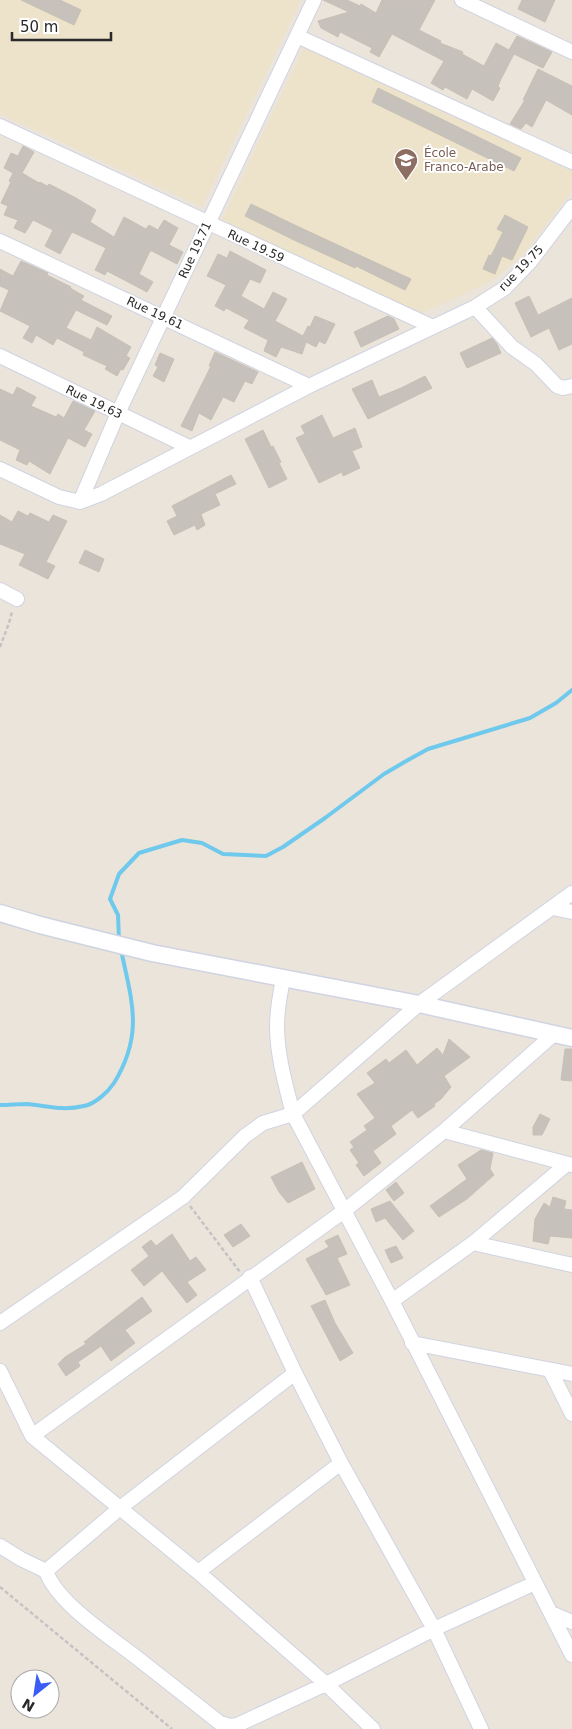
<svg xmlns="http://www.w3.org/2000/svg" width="572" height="1729" font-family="'DejaVu Sans',sans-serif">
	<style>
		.education { fill: #ede2ca }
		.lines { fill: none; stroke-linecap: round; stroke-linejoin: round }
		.stream { stroke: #6fc9ec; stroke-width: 4 }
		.building { fill: #c6c1ba; stroke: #c6c0b5 }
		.minor-casing { stroke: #d0d3e2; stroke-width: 16 }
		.tertiary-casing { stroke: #d0d3e2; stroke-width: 19 }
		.path { stroke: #c3c3c3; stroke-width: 2.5; stroke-dasharray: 4 2.5; stroke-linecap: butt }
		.minor { stroke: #fff; stroke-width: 14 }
		.tertiary { stroke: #fff; stroke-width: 16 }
		.labels { text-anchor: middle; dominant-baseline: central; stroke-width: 4; stroke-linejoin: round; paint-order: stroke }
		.education-label { font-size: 12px; fill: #785e54; stroke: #fff; text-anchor: start }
		.street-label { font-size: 12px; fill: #292929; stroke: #fff }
	</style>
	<rect width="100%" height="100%" fill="#ebe4db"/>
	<!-- education -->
	<path class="education" d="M0,0H301L202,207L0,114Z
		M304,47L572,171V191L524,253L492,281L418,315L221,222Z"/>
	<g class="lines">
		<!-- stream -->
		<path class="stream" d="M119,940L118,915L110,899L119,874L139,853L182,840L202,843L223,854L266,856L283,847L325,818L384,774L408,760L428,749L530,718L556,703L572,690
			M0,1105C9,1105 18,1104 27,1104C48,1106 62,1111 84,1106C95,1104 108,1092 114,1083C144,1034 132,1002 121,950"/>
	</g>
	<!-- building -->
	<path class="building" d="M21,0H60L81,10L74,25Z
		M323,0H347L360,6L361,4L376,13L382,0H435L419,30L441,41L440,43L463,52L462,54L484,66L496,43L509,50L517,36L552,52L543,68L514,54L500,81L498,87L500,88L493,101L472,89L467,99L445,87L443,90L431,83L444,61L392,34L379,57L370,52L372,48L340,32L338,37L321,28L318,21L349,12Z
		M522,0H555L545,22L518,9Z
		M538,69L572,86V115L546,100L532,127L526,123L521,129L510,124L525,100H523Z
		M378,88L521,158L514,171L372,102Z
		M23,146L34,152L22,173L39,183L40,182L47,186L49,184L76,198L96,210L90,222L114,237L124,217L146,229L149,225L158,230L164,220L178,228L169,245L183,252L177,264L152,251H150L139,274L153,282L147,292L107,271L105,275L95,270L106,248L72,232L60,254L45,246L53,230L33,220L25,233L14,228L18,220L4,215L8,206L1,203L11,182L9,181L13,173L4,168L11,153L18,156Z
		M251,204L301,228L411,279L405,290L356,266L355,268L294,240L245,216Z
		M505,215L528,227L512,260L502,256L495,274L483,269L489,255L491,256L503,232L497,229Z
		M230,251L266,270L260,283L250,279L241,296L264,309L273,292L287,299L275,321L303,336L308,326L310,327L315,316L335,324L325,344L319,341L316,347L306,342L302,354L281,347L276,357L264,351L268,340L244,328L249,320L226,308L224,311L215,306L226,285L207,276L218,254L227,258Z
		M21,261L48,273L47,275L71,287L70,288L84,296L81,300L112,316L107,325L76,310L66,328L91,340L97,327L131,347L126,356L130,358L123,370L121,369L117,376L105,369L107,366L83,355L84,352L57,338L53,345L36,335L32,343L23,338L30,326L0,311L9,290L0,286V269L13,276Z
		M529,296L538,315L572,298V344L559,350L549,328L531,337L515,303Z
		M388,316L394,319L399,329L361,347L354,332Z
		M492,338L497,344L501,353L467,368L460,353Z
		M215,352L258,372L252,384L245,381L234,402L223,397L211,420L199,413L192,431L181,426L211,366H209Z
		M160,353L174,359L164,382L153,376L158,367L155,365Z
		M425,376L432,388L368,419L352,389L372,380L379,397L401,388Z
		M17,387L36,397L31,406L56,417L58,414L64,418L73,401L95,411L84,430L92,434L85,447L68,438L50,474L29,461L27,465L16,460L20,450L0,440V389L13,395Z
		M322,415L333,438L355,428L362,447L352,451L360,468L343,476L342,472L319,483L296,438L305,434L301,426Z
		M263,430L271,447L273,446L281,462L279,463L287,479L269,488L245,439Z
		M231,475L236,484L215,494L220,505L201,514L205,525L197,530L195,525L174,535L167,521L177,516L172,506Z
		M18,511L28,516L30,513L49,522L53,515L67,521L46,562L55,566L48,579L19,565L25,554L0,544V515L12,522Z
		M85,550L104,559L99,572L79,563Z
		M449,1039L470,1057L444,1076L451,1087L441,1099L434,1104L435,1106L418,1118L412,1110L391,1126L396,1134L373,1151L381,1163L364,1176L356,1165L359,1163L350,1150L354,1147L350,1142L367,1130L364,1126L375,1118L357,1094L375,1083L367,1073L386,1059L389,1063L406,1050L417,1065L437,1048L443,1055Z
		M565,1049H572V1081L561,1080Z
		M540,1114L550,1119L542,1135H533V1127Z
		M481,1150L493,1153L490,1169L494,1175L467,1199L439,1217L430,1206L467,1179L458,1165Z
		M302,1162L315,1189L288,1203L279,1192L271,1177Z
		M396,1182L404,1193L394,1201L386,1190Z
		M553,1197L566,1201L564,1209L572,1210V1238L550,1236L548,1244L533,1241L535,1219L544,1203L550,1207Z
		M390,1201L414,1231L403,1240L385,1218L376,1222L371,1209Z
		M241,1224L250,1236L233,1247L224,1235Z
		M172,1234L190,1261L196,1257L206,1270L187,1282L197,1295L187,1303L162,1271L144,1286L131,1270L149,1256L142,1247L151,1240L156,1246Z
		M338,1235L347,1254L337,1258L350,1285L326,1295L306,1259L329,1247L325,1241Z
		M396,1246L403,1258L391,1263L385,1250Z
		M142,1297L152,1311L125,1330L135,1343L111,1361L101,1346L78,1362L80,1366L66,1376L58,1364L65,1357L86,1344L84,1342Z
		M325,1300L335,1323L353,1353L340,1361L311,1306Z"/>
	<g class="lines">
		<!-- minor casing -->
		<g class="minor-casing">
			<path id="minor" d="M462,0L572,52
				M297,36L572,162
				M0,126L431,326
				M0,241L309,386
				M475,307L512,347L536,364L557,386L563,388L572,386
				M0,356L189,447
				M0,469L59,497L80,502
				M80,502L101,494L309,386L475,307L505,288L530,262L572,207
				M80,502L118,413L314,0
				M0,590L17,599
				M553,908L572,912
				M283,979C280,994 277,1010 277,1026C277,1056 286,1086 293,1114L392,1301L572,1655
				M444,1131L572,1165
				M473,1243L572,1265
				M250,1277L295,1373L341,1463L434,1629L481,1729
				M392,1301L473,1243L567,1164
				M0,1323L183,1197L245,1136L263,1123L293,1114L419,1004L572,893
				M412,1343L572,1374
				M550,1370L572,1414
				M0,1371L32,1436L198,1572L326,1684L373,1729
				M32,1436L344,1211L444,1131L554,1034
				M0,1546L21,1559L46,1571C57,1603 109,1636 136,1657C164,1679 192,1701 220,1723L230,1726L237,1725L326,1684L434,1629L535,1583
				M46,1571L120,1508L295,1373
				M198,1572L341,1463
				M551,1613L572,1622"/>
		</g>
		<!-- tertiary casing -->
		<g class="tertiary-casing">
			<path id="tertiary" d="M0,913L40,925L152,953L419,1004L572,1038"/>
		</g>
		<!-- path -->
		<path class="path" d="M0,647L9,623L12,612
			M190,1206L240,1272
			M0,1587L172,1729"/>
		<!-- minor -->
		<use href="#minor" class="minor"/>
		<!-- tertiary -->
		<use href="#tertiary" class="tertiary"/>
	</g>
	<!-- icons -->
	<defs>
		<g id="school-pin" transform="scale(1.25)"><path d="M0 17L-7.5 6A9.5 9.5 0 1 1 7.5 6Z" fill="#8d6e63" stroke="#fff"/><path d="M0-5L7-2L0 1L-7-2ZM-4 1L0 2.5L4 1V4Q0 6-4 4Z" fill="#fff"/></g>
	</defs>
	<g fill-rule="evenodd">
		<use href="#school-pin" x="406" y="160"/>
	</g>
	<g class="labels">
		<!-- education labels -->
		<g class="education-label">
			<text x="424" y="153">École<tspan x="424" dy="14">Franco-Arabe</tspan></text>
		</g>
		<!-- street labels -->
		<g class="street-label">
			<text transform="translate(256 246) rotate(25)">Rue 19.59</text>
			<text transform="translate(195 250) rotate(-65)">Rue 19.71</text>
			<text transform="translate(521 268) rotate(-46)">rue 19.75</text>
			<text transform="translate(155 313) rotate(25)">Rue 19.61</text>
			<text transform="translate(94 402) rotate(26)">Rue 19.63</text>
		</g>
	</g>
	<!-- north arrow -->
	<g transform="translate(35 1694) rotate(210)"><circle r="24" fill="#ffffff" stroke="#a9a9a9"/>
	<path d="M0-4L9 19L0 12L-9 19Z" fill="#3c5cf6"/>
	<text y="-8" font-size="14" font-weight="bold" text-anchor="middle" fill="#292929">N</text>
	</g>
	<!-- scale -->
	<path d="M12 32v8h99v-8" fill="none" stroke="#292929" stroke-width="2.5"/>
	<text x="20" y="32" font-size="15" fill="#292929" stroke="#ffffff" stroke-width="4" paint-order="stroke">50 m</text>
</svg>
